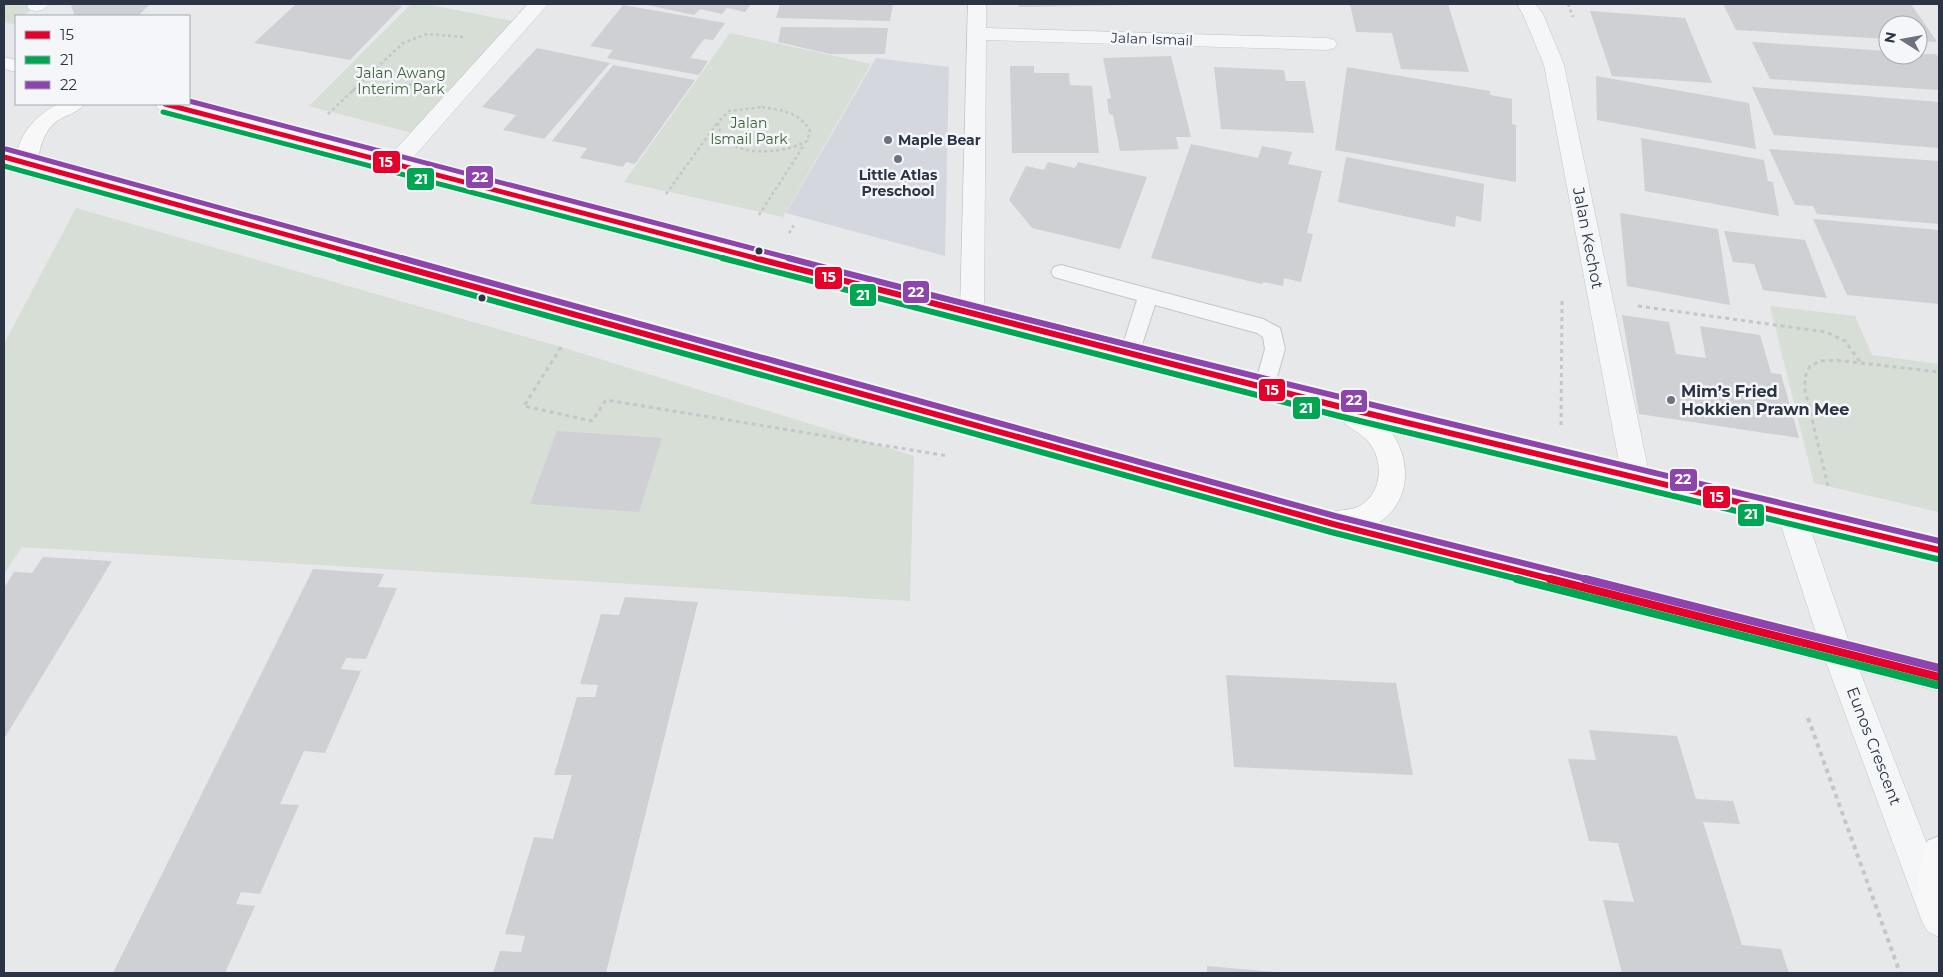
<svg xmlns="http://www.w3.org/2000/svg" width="1943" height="977" font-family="Montserrat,sans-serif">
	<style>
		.built { fill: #d4d7dd }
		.green { fill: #d6ded6 }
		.building { fill: #ced0d3 }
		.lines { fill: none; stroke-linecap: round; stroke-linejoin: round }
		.service-casing { stroke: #c4c6c8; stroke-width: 2 }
		.minor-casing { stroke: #c4c6c8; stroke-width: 1 }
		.trunk-casing { stroke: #b8bbbf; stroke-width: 1 }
		.path-far2 { stroke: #c5c6ca; stroke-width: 2.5; stroke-dasharray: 3 3; stroke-linecap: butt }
		.path-far1 { stroke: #c5c6ca; stroke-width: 3; stroke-dasharray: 4 4; stroke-linecap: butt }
		.path { stroke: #c5c6ca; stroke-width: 4; stroke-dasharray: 4.5 4.5; stroke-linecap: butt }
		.service { fill: #f5f6f7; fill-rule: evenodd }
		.minor { fill: #f5f6f7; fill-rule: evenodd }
		.trunk { fill: #f8f8f8; fill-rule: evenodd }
		.bus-1-far2-casing { stroke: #f4f6f9; stroke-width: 8 }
		.bus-1-far1-casing { stroke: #f4f6f9; stroke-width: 10 }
		.bus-1-casing { stroke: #f4f6f9; stroke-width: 11 }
		.bus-2-far2-casing { stroke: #f4f6f9; stroke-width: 8 }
		.bus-2-far1-casing { stroke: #f4f6f9; stroke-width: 10 }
		.bus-2-casing { stroke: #f4f6f9; stroke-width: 11 }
		.bus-3-far2-casing { stroke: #f4f6f9; stroke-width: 8 }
		.bus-3-far1-casing { stroke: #f4f6f9; stroke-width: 10 }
		.bus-3-casing { stroke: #f4f6f9; stroke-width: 11 }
		.bus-1-far2 { stroke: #e4002b; stroke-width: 5 }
		.bus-1-far1 { stroke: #e4002b; stroke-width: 6 }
		.bus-1 { stroke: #e4002b; stroke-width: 8 }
		.bus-2-far2 { stroke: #00a651; stroke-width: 5 }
		.bus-2-far1 { stroke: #00a651; stroke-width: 6 }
		.bus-2 { stroke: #00a651; stroke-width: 8 }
		.bus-3-far2 { stroke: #8e44ad; stroke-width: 5 }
		.bus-3-far1 { stroke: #8e44ad; stroke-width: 6 }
		.bus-3 { stroke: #8e44ad; stroke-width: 8 }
		.poi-dot { fill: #6c737f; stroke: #f4f6f9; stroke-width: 2 }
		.bus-dot { fill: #2b3445; stroke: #f4f6f9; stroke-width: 2 }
		.labels { text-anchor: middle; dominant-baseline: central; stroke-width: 5; stroke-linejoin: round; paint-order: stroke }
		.far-street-label { font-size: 14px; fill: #2b3445; stroke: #f4f6f9 }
		.far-park-label { font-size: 14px; fill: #3f6138; stroke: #f4f6f9 }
		.far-poi-label { font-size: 14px; font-weight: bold; fill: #2b3445; stroke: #f4f6f9; text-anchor: start }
		.street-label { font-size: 16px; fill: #2b3445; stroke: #f4f6f9 }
		.poi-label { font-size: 16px; font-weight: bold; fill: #2b3445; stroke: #f4f6f9; text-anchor: start }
		.line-badge { stroke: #f4f6f9; stroke-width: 2 }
		.badge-label { font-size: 14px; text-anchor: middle; font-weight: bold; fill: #fff }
	</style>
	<rect width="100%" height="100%" fill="#e6e8ea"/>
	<!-- built -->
	<path class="built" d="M876,58L949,67L945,256L786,213Z"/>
	<!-- green -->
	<path class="green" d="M4,4H36L24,16H16V25L4,22Z
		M411,4H426L517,22L416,134L309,106Z
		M730,33L871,64L783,217L624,182Z
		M76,208L561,347L914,456L910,601L22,547L4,574V344Z
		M1770,306L1855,316L1872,355L1939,364V512L1814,483Z"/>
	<!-- building -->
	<path class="building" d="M73,4H150L138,16H75L71,6Z
		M296,4H386L402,6L350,60L254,43Z
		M751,4L745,12L727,8L722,14L700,9L694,15L647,5Z
		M780,4H893L890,21L776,18Z
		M1019,4H1140V5L1019,7Z
		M1350,4H1448L1469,72L1401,69L1392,33L1356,32Z
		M1723,4H1911L1937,42L1918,41V25H1888V39L1736,30Z
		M623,5L725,23L713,40L704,39L690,58L708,61L699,75L607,58L613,50L590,46Z
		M1590,11L1685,18L1712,83L1612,76Z
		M781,27L888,28L885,54H830L778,42Z
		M1752,42L1888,51V55L1936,54L1939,59V90L1770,79Z
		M537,48L610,63L544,139L503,130L516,115L482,107Z
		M1171,56L1191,137H1176L1179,149L1120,151L1113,115L1109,114L1107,99L1111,98L1103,58Z
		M613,65L695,80L635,164L626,162L623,167L580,158L587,148L552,141Z
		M1010,66H1034V73H1069L1070,85L1092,86L1099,153H1012Z
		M1214,67L1284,70L1286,81H1305L1314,133L1221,129Z
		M1347,67L1490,91V95L1512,99V124L1516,125V182L1335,150Z
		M1596,76L1749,103L1756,149L1597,120Z
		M1752,87L1939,102V148L1774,135Z
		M1641,138L1764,160L1768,181L1773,182L1779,216L1645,191Z
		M1191,144L1258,158L1262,146L1292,152L1288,164L1322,171L1307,233L1313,234L1301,282L1284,278L1283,286L1263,282L1262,284L1151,258Z
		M1769,149L1939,161V224L1817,214L1813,206L1795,205Z
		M1346,157L1484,184L1481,222L1456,216L1455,227L1338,202Z
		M1048,162L1075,168L1078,162L1147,177L1120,249L1032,228L1009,200L1026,166L1044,170Z
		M1620,213L1718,229L1730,305L1627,286Z
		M1813,219L1939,230V304L1847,295Z
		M1724,231L1805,240L1827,298L1763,290L1754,264L1733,262Z
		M1622,315L1669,322L1676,354L1706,358L1700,326L1760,335L1771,373L1781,374L1799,438L1639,414Z
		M557,431L662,438L639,512L530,504Z
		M43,557L112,561L4,739V588L14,572L32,573Z
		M313,569L384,574L378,587L397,588L366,659L346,658L341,669L361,671L325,753L304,751L280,804L299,805L260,894L241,892L236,904L255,906L225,973H113Z
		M625,597L698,602L606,973H493L500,951L521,952L525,936L505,934L534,837L553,839L572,775H554L577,697H595L598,685L580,684L601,614L619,615Z
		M1226,675L1396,683L1413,775L1234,767Z
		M1589,730L1677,736L1696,799L1733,801L1740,824L1703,822L1742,945L1781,949L1789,973H1622L1603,900L1634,902L1618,843L1589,841L1568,759L1596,760Z
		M1207,966L1276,972V973H1207Z"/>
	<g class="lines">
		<!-- service casing -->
		<g class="service-casing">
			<path id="service" d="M1061,265L1263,319L1280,328L1285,349L1272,394L1265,396L1258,394L1254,388L1265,349L1263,337L1257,333L1155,305L1137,360L1130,362L1123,360L1120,354L1137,300L1054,277L1051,272L1054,267Z"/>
		</g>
		<!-- minor casing -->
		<g class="minor-casing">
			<path id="minor" d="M29,4H49C43,11 39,12 30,10L27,6Z
				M528,4H548L402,170L394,172L386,170L383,165L386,160Z
				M968,4H986V28L1327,38L1334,40L1337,44L1334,48L1327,50L986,40L984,315L981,321L972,324L963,321L960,315Z
				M1517,4H1535L1543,14L1564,65L1650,478L1646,486L1636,489L1626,486L1622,478L1544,65L1523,14Z
				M1792,504L1802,508L1806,516L1852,651L1939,875V937L1927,931L1921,919L1822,651L1778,516L1782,508Z"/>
		</g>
		<!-- trunk casing -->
		<g class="trunk-casing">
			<path id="trunk" d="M4,57L16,60V72L4,69Z
				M58,104H84C78,113 66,115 57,121C46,128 40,146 38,159L1332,512C1339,510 1348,510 1355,508C1384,497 1385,458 1366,439C1358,431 1344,426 1339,417L972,324L158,109L155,104H189L972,306L1341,397L1939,538V562L1389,429C1412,458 1412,502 1378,523L1939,663V691L1333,536L4,164V150L17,154C20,132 39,113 58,104Z
				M1939,836V929H1937L1925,924C1915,900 1917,865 1927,841Z"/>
		</g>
		<!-- path-far2 -->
		<path class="path-far2" d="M1568,4L1573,17
			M352,90L380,96L425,79
			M762,107C781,110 800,112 810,131L807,141C783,155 721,160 718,122L729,111Z
			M328,114L403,43L427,34L464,37
			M666,194L718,122
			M759,215L804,145
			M789,233L795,223"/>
		<!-- path-far1 -->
		<path class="path-far1" d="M1638,306L1826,332L1845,341L1860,362
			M561,347L524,406L592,421L606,400L948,456
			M1561,425L1562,301
			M1828,486L1805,390V377L1810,366L1820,361L1835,360L1939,372"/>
		<!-- path -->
		<path class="path" d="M1808,718L1900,973"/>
		<!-- service -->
		<use href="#service" class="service"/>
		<!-- minor -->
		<use href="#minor" class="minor"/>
		<!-- trunk -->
		<use href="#trunk" class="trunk"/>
		<!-- bus-1-far2 casing -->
		<g class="bus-1-far2-casing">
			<path id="bus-1-far2" d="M165,104L759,259
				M4,157L375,259"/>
		</g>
		<!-- bus-1-far1 casing -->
		<g class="bus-1-far1-casing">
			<path id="bus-1-far1" d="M370,258L1333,524L1555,580
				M755,258L1341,407L1939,550"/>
		</g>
		<!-- bus-1 casing -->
		<g class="bus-1-casing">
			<path id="bus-1" d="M1550,579L1939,677"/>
		</g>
		<!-- bus-2-far2 casing -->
		<g class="bus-2-far2-casing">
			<path id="bus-2-far2" d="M163,112L727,259
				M4,166L343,259"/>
		</g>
		<!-- bus-2-far1 casing -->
		<g class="bus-2-far1-casing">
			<path id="bus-2-far1" d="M338,258L1331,532L1522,580
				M722,258L1339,416L1937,559"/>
		</g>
		<!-- bus-2 casing -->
		<g class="bus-2-casing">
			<path id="bus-2" d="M1517,579L1937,685"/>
		</g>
		<!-- bus-3-far2 casing -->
		<g class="bus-3-far2-casing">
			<path id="bus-3-far2" d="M189,101L793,259
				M6,149L406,259"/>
		</g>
		<!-- bus-3-far1 casing -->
		<g class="bus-3-far1-casing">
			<path id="bus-3-far1" d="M401,258L1335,516L1590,580
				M788,258C1170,358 1555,449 1939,541"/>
		</g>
		<!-- bus-3 casing -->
		<g class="bus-3-casing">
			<path id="bus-3" d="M1585,579L1939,668"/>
		</g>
		<!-- bus-1-far2 -->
		<use href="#bus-1-far2" class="bus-1-far2"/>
		<!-- bus-1-far1 -->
		<use href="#bus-1-far1" class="bus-1-far1"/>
		<!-- bus-1 -->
		<use href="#bus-1" class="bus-1"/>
		<!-- bus-2-far2 -->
		<use href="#bus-2-far2" class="bus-2-far2"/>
		<!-- bus-2-far1 -->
		<use href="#bus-2-far1" class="bus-2-far1"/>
		<!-- bus-2 -->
		<use href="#bus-2" class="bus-2"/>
		<!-- bus-3-far2 -->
		<use href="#bus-3-far2" class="bus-3-far2"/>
		<!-- bus-3-far1 -->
		<use href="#bus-3-far1" class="bus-3-far1"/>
		<!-- bus-3 -->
		<use href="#bus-3" class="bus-3"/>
	</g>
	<!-- markers -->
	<g class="poi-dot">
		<circle cx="888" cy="140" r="5"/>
		<circle cx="898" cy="159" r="5"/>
		<circle cx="1671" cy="400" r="5"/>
	</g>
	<g class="bus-dot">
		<circle cx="759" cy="251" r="4.5"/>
		<circle cx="482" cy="298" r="4.5"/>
	</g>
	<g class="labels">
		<!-- far-street labels -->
		<g class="far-street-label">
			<text transform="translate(1152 39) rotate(2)">Jalan Ismail</text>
		</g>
		<!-- far-park labels -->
		<g class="far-park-label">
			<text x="401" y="73">Jalan Awang<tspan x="401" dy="16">Interim Park</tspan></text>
			<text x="749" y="123">Jalan<tspan x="749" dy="16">Ismail Park</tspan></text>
		</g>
		<!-- far-poi labels -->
		<g class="far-poi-label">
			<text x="898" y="140">Maple Bear</text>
			<text x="898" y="175" text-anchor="middle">Little Atlas<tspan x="898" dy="16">Preschool</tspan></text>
		</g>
		<!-- street labels -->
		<g class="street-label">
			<text transform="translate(1588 238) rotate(79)">Jalan Kechot</text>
			<text transform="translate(1874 746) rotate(69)">Eunos Crescent</text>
		</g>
		<!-- poi labels -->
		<g class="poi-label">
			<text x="1681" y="391">Mim’s Fried<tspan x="1681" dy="18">Hokkien Prawn Mee</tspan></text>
		</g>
	</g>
	<g class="line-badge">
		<rect x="372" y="150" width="29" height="24" rx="5" fill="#e4002b"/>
		<rect x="465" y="165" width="29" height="24" rx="5" fill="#8e44ad"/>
		<rect x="406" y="167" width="29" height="24" rx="5" fill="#00a651"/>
		<rect x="814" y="266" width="29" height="24" rx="5" fill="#e4002b"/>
		<rect x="902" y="280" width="28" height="24" rx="5" fill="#8e44ad"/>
		<rect x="849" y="283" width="28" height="24" rx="5" fill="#00a651"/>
		<rect x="1258" y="378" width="28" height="24" rx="5" fill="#e4002b"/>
		<rect x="1340" y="389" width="28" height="24" rx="5" fill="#8e44ad"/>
		<rect x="1292" y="396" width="29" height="24" rx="5" fill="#00a651"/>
		<rect x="1669" y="468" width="29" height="24" rx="5" fill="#8e44ad"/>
		<rect x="1702" y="485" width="29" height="24" rx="5" fill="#e4002b"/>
		<rect x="1737" y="503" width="28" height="24" rx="5" fill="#00a651"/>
	</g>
	<g class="badge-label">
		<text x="386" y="167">15</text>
		<text x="480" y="182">22</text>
		<text x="421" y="184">21</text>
		<text x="829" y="282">15</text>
		<text x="916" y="297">22</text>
		<text x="863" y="300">21</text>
		<text x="1272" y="395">15</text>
		<text x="1354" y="405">22</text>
		<text x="1306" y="413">21</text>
		<text x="1683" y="484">22</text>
		<text x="1717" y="502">15</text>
		<text x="1751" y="519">21</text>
	</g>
	<!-- border -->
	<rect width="1943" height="977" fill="none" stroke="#2b3445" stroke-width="10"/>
	<!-- legend -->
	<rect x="15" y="15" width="175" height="90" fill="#f4f6f9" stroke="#a4a8b1"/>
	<rect x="25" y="31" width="25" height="8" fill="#e4002b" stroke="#a4a8b1"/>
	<text x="60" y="40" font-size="15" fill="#2b3445">15</text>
	<rect x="25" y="56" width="25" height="8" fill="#00a651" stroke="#a4a8b1"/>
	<text x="60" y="65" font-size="15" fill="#2b3445">21</text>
	<rect x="25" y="81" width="25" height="8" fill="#8e44ad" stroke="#a4a8b1"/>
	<text x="60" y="90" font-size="15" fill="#2b3445">22</text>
	<!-- north arrow -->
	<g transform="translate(1903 40) rotate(281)"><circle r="24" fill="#f4f6f9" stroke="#a4a8b1"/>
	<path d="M0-4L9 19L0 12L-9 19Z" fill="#6c737f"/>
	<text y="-8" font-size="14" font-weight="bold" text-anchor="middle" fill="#2b3445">N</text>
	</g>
</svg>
